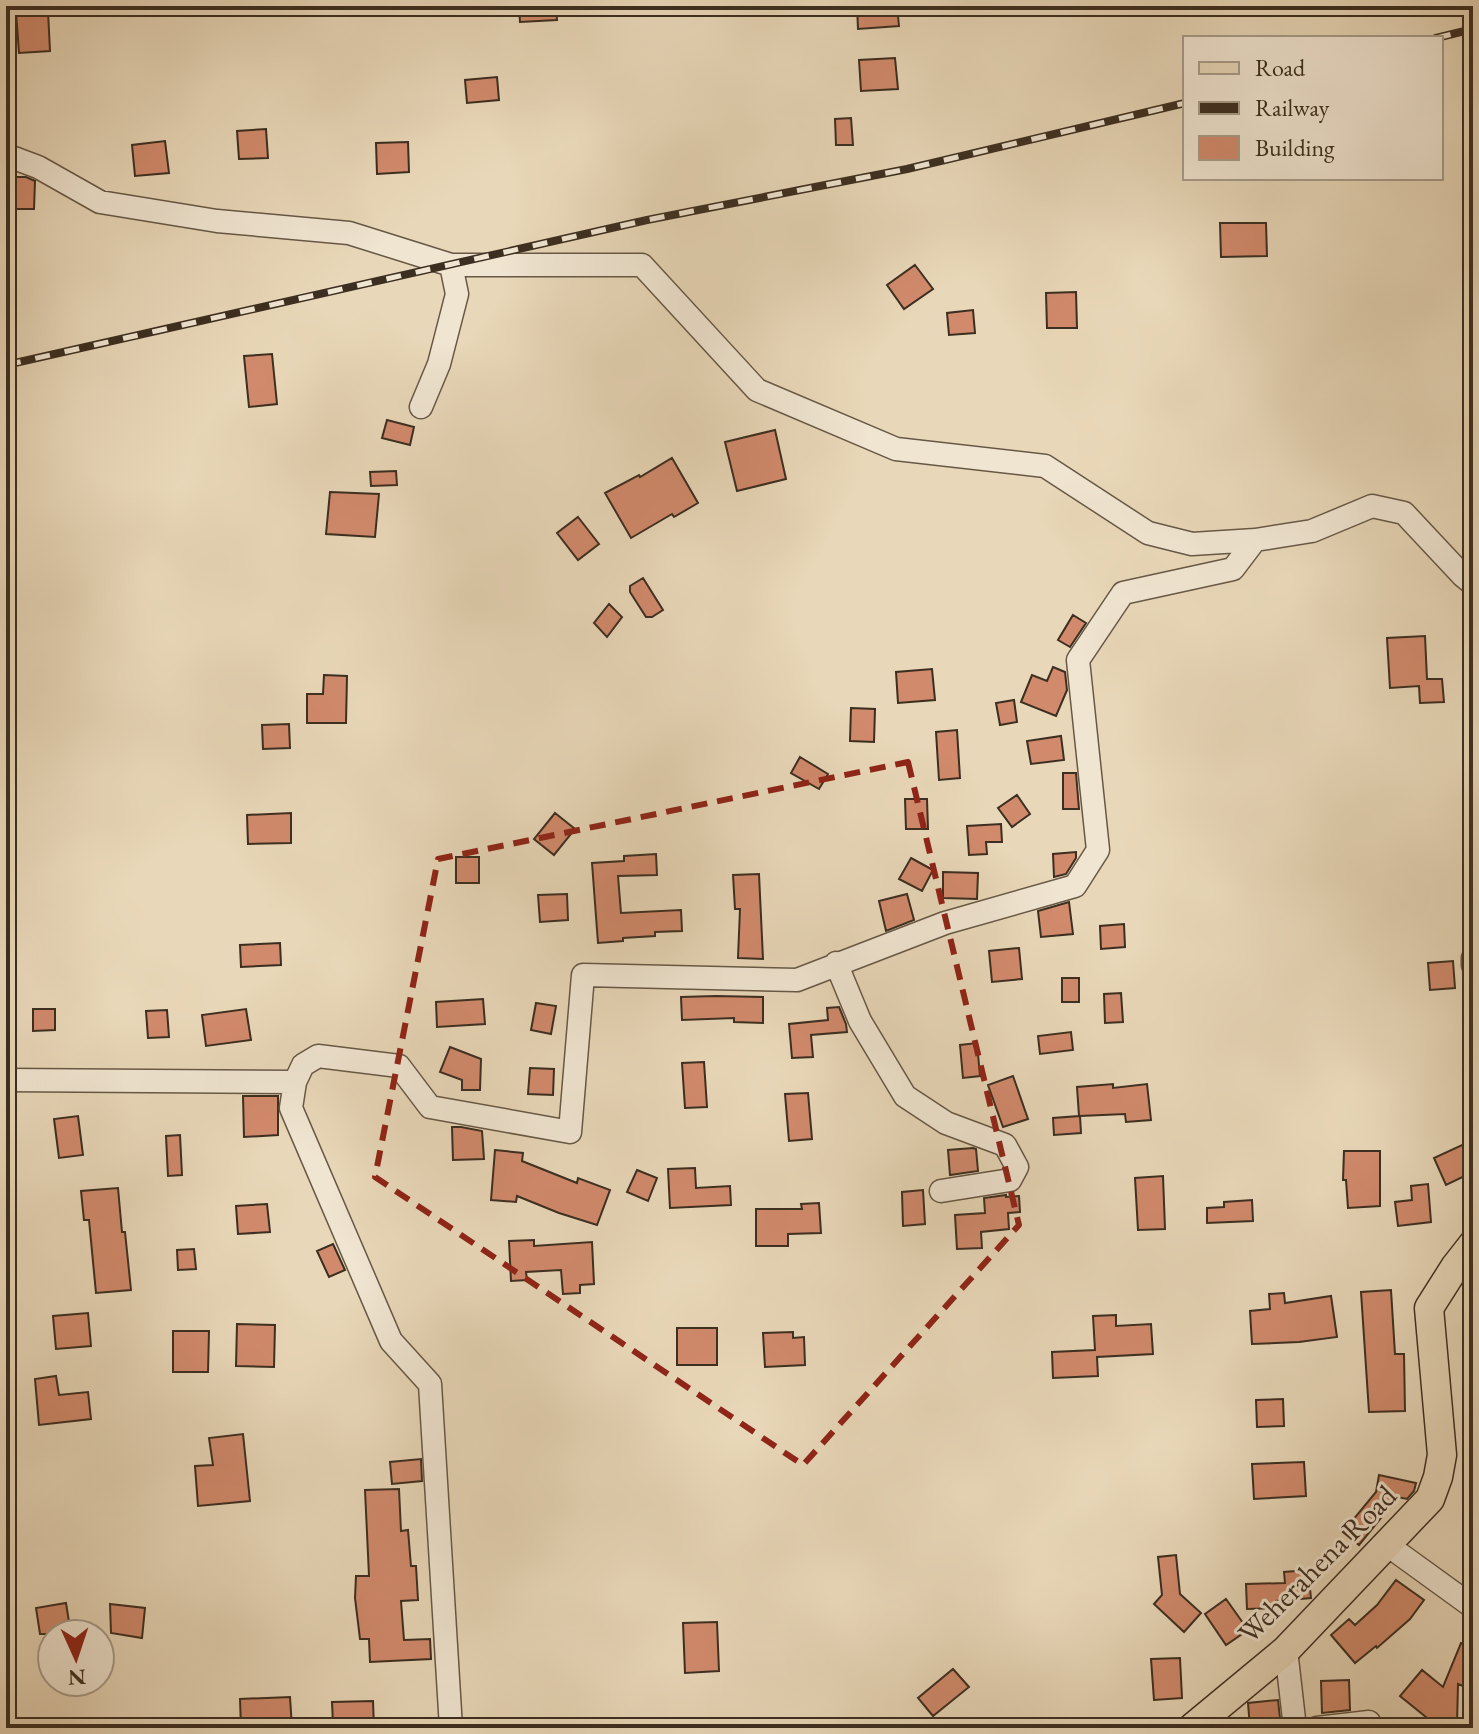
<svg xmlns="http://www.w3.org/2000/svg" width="1479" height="1734" font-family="'EB Garamond',serif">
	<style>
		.building { fill: #d18a6c; stroke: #3c2e20; stroke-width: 2 }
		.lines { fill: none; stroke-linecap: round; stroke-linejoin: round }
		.minor-casing { stroke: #675846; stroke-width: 25 }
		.major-casing { stroke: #3c2e20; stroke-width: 31 }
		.minor { stroke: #f0e5d1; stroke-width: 22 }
		.major { stroke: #e8d7b8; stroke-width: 28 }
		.rail-casing { stroke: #3c2e20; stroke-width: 8 }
		.rail { stroke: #f0e5d1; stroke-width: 5; stroke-dasharray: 15; stroke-linecap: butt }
		.marked { fill: none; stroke: #8f2418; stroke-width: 6; stroke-dasharray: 16 10; stroke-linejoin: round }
		.labels { text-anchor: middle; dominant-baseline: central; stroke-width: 6; stroke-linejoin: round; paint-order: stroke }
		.street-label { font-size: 30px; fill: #3c2e20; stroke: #f0e5d1 }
	</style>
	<rect width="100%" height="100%" fill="#e8d7b8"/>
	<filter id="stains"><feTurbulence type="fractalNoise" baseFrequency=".0025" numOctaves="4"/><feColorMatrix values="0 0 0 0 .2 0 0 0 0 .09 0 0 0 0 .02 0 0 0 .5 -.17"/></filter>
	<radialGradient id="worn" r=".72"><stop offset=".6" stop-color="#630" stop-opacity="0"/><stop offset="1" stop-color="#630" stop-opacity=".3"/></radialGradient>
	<!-- building -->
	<path class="building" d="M519,6H556L557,20L520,22Z
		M857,6H897L899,26L858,29Z
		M48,11L50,51L19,53L16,12Z
		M895,58L898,89L861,91L859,60Z
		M497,77L499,100L467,103L465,80Z
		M851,118L853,145H836L835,119Z
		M266,129L268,158L239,159L237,131Z
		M165,141L169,173L135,176L132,145Z
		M408,142L409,172L377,174L376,143Z
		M8,177H26L35,181L34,209H7Z
		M1220,223H1266L1267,256L1221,257Z
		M915,265L933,289L904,309L887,285Z
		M1076,292L1077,328H1047L1046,293Z
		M973,310L975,333L949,335L947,313Z
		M272,354L277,404L249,407L244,356Z
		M387,420L414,427L410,445L382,438Z
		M775,430L786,479L737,491L725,442Z
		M672,458L698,503L674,517L672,514L631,538L605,493L639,475L640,477Z
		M396,471L397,485L371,486L370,472Z
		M330,492L379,494L375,537L326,534Z
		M578,517L599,544L578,560L557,533Z
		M643,578L663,610L652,617H646L630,592V586Z
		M609,604L622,617L607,637L594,623Z
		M1073,615L1086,623L1070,647L1058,640Z
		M1425,636L1427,679H1442L1444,702L1420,703L1419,686L1390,688L1387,638Z
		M1053,667L1065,672L1067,690L1056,716L1021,702L1032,675L1047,681Z
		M932,669L935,700L898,703L896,672Z
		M324,675L347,676L346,723H307V694H323Z
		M1014,700L1017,722L1000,725L996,703Z
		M851,708L875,709L874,742L850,741Z
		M289,724L290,748L263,749L262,725Z
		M957,730L960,778L939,780L936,732Z
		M1061,736L1064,760L1031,764L1027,741Z
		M800,757L828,774L819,789L791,773Z
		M1063,773H1076L1079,809H1063Z
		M1017,795L1030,814L1012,827L998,808Z
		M905,799H927L928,829H906Z
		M291,813V843L248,844L247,815Z
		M555,813L575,829L554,855L534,839Z
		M1001,824L1002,842H986L987,854L969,855L967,826Z
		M1076,852V858L1066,874L1054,877L1053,854Z
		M656,854L657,875L618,876L621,913L681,910L682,931L655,932V936L623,938V941L598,943L592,863L624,861V856Z
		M456,857H479V883H456Z
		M911,858L933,870L922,891L899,879Z
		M943,872L978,873L977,899L943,898Z
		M759,874L763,959L738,958L740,909H735L733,875Z
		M567,894L568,920L540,922L538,895Z
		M907,894L914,920L886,931L879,901Z
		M1069,902L1073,934L1041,937L1038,911Z
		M1124,924L1125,947L1101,949L1100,926Z
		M280,943L281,965L241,967L240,945Z
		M1019,948L1022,979L992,982L989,951Z
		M1453,961L1455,988L1430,990L1428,963Z
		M1062,978H1079V1002H1062Z
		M1121,993L1123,1022L1105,1023L1104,994Z
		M716,996L763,997V1023L734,1022V1018L682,1020L681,997Z
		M483,999L485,1024L437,1027L436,1002Z
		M536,1003L556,1006L551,1034L531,1030Z
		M839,1007L846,1024L847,1032L811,1035L813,1057L792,1058L789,1024L828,1020L827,1008Z
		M33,1009H55V1030L33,1031Z
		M246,1009L251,1040L206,1046L202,1015Z
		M167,1010L169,1037L148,1038L146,1011Z
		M1071,1032L1073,1050L1040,1054L1038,1036Z
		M977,1043L980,1076L963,1078L960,1045Z
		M450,1047L481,1059L480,1090H462V1080L440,1072Z
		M704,1062L707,1107L685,1108L682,1063Z
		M530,1068L554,1069L553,1095L528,1094Z
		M1013,1076L1028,1119L1003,1127L988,1085Z
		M1113,1084V1088L1147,1084L1151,1120L1126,1122L1125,1114L1080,1116L1081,1133L1054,1135L1053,1118L1079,1116L1077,1087Z
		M808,1093L812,1139L789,1141L785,1094Z
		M243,1096H278V1135L244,1137Z
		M78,1116L83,1155L59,1158L54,1119Z
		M452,1127H461L482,1131L484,1159L453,1160Z
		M180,1135L182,1175L168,1176L166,1136Z
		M1473,1140V1172L1446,1185L1434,1158Z
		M973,1148L976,1149L978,1171L950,1175L948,1150Z
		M495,1150L523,1153L522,1161L577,1183L578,1178L610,1190L597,1225L559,1213L517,1196L516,1202L491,1200Z
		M1344,1151H1380V1206L1348,1208L1346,1180H1343Z
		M695,1168L696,1188L730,1186L731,1205L670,1208L668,1169Z
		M637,1170L657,1178L648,1201L627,1192Z
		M1163,1176L1165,1229L1138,1230L1135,1178Z
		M1428,1184L1431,1222L1398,1226L1395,1202L1412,1200L1411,1186Z
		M118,1188L122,1232H125L131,1290L96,1293L89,1220H84L81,1191Z
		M923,1190L925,1224L903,1226L902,1192Z
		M1006,1195V1197L1019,1196L1020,1212L1008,1213L1009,1229L981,1232L982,1248L957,1249L955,1215L985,1213L984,1198Z
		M1252,1200L1253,1221L1207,1223V1208L1224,1207V1202Z
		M819,1203L821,1233L788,1234V1246H756V1209H802L801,1204Z
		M267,1204L270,1232L238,1234L236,1206Z
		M534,1240V1246L592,1242L594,1284L580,1285V1293L563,1294L561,1270L526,1272L527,1280L511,1281L509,1241Z
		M333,1244L345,1270L329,1277L317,1251Z
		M194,1249L196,1269L178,1270L177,1250Z
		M1391,1290L1395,1354H1404L1405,1411L1369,1412L1361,1292Z
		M1284,1293L1285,1303L1331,1296L1337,1337L1299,1342L1252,1344L1250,1311L1270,1309L1269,1294Z
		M88,1313L91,1346L56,1349L53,1316Z
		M1116,1315V1326L1151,1324L1153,1354L1097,1357L1098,1376L1053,1378L1052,1352L1095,1350L1093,1316Z
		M237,1324L275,1325L274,1367L236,1366Z
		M677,1328H717V1365H677Z
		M173,1331H209L208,1372H173Z
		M793,1332V1338L804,1337L805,1365L765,1367L763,1333Z
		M56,1376L59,1395L88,1392L91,1419L39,1425L35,1379Z
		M1283,1399L1284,1426L1257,1427L1256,1400Z
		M243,1434L250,1501L198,1506L195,1466L213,1465L209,1438Z
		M421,1459L422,1481L392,1484L390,1462Z
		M1304,1462L1306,1496L1254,1499L1252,1464Z
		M1379,1475L1416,1483L1414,1491L1407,1499L1398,1497L1359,1545L1343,1532L1376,1492Z
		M399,1489L401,1531L408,1530L411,1566H416L418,1600L401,1601L404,1640L430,1639L431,1659L370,1662L369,1639H360L355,1598L356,1576H369L365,1490Z
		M1176,1555L1180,1594L1201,1613L1184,1632L1154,1604L1162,1595L1158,1557Z
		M1308,1570L1311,1598L1276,1601V1608L1247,1609L1246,1584L1285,1583L1284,1572Z
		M1396,1580L1424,1600L1410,1619L1377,1648L1376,1646L1355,1663L1331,1635L1349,1619L1355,1625L1377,1605Z
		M1226,1599L1248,1630L1226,1645L1205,1614Z
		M66,1603L71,1634H40L36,1608Z
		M110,1604L145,1608L142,1638L111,1633Z
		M717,1622L719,1671L685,1673L683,1623Z
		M1461,1643L1473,1648V1690L1458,1684L1457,1724L1437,1726L1400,1696L1422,1670L1443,1687Z
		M1180,1658L1182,1698L1154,1700L1151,1659Z
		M953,1669L969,1687L933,1716L918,1698Z
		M1349,1680L1350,1710L1322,1713L1321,1681Z
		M290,1697L292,1728H241L240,1699Z
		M1278,1700L1281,1728H1250L1248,1703Z
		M373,1701L374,1728H347L346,1723L333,1724L332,1702Z"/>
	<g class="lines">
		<!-- minor casing -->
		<g class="minor-casing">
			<path id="minor" d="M6,155L38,167L100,202L217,221L349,233L451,265H642L757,390L896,449L1045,466L1148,533L1192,544L1255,540L1312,531L1372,506L1404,513L1463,576L1473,584
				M421,407L439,364L457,294L451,265
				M1473,958V965
				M836,963L860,1021L905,1096L946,1123L1005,1145L1017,1167L1010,1180L941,1191
				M6,1080L295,1082
				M1386,1544L1473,1607
				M1286,1650L1295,1728
				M451,1728L430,1384L391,1341L291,1108L295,1082L303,1065L318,1056L399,1066L430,1107L570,1132L583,975L797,980L945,923L1075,886L1098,850L1078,660L1123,593L1233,569L1255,540
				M1317,1728L1369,1722"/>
		</g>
		<!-- major casing -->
		<g class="major-casing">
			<path id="major" d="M1192,1728L1286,1650L1430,1499L1438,1477L1442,1455L1429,1308L1455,1267L1473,1244"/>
		</g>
		<!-- minor -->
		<use href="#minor" class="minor"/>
		<!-- major -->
		<use href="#major" class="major"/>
		<!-- rail casing -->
		<g class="rail-casing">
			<path id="rail" d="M1436,38L1473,29
				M6,365L647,220L907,169L1185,103"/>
		</g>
		<!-- rail -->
		<use href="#rail" class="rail"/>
	</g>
	<!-- marked area -->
	<path class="marked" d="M908,762L1019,1225L803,1465L375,1177L438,859Z"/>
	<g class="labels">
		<!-- street labels -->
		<g class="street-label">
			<text transform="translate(1317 1564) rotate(-45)">Weherahena Road</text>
		</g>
	</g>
	<!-- margin -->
	<rect width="1479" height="1734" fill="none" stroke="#e8d7b8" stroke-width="32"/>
	<rect x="8" y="8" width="1463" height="1718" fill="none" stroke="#3c2e20" stroke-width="4"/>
	<rect x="16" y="16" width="1447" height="1702" fill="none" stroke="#3c2e20" stroke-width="2"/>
	<!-- legend -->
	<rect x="1183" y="36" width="260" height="144" fill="#f0e5d1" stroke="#a89c8a" stroke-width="2"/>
	<rect x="1199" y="62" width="40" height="12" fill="#e8d7b8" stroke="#a89c8a" stroke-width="2"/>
	<text x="1255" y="76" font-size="24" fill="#3c2e20">Road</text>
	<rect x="1199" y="102" width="40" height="12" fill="#3c2e20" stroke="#a89c8a" stroke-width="2"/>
	<text x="1255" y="116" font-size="24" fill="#3c2e20">Railway</text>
	<rect x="1199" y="136" width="40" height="24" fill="#d18a6c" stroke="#a89c8a" stroke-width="2"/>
	<text x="1255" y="156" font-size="24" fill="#3c2e20">Building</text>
	<!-- north arrow -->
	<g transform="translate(76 1658) rotate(177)"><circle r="38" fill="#f0e5d1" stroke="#a89c8a" stroke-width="2"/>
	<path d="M0-6L14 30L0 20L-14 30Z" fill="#8f2418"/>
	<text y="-12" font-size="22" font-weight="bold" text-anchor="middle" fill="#3c2e20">N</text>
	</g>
	<rect width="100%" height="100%" filter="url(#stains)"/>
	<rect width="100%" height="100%" fill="url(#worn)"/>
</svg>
